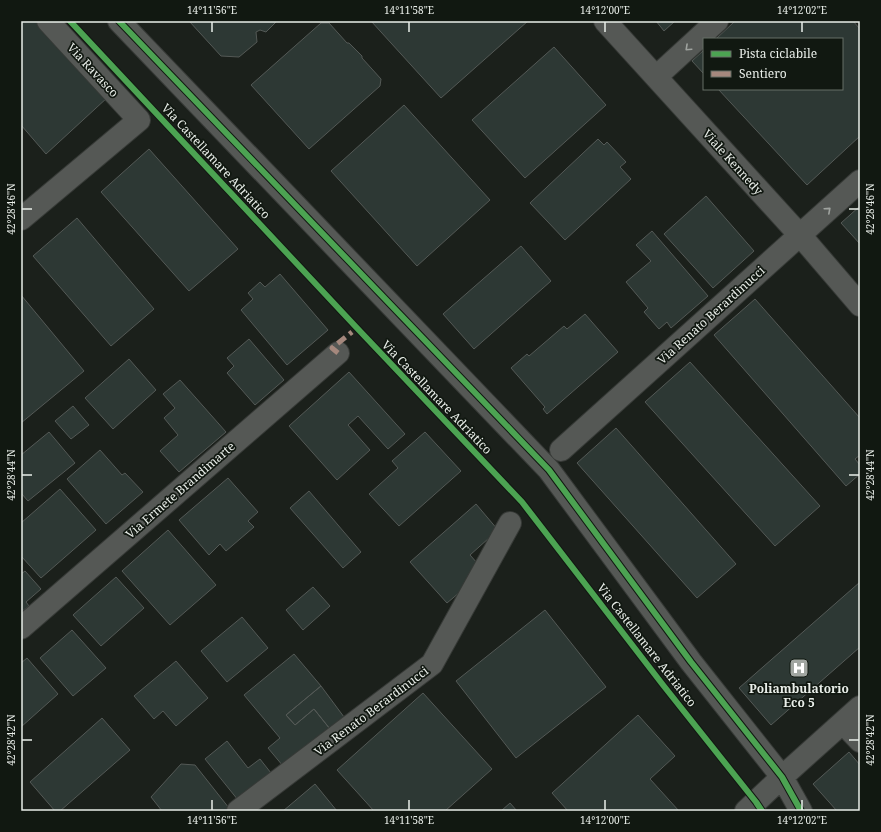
<svg xmlns="http://www.w3.org/2000/svg" width="881" height="832" font-family="'Noto Serif',serif">
	<style>
		.building { fill: #2d3834; stroke: #545956 }
		.lines { fill: none; stroke-linecap: round; stroke-linejoin: round }
		.minor-casing { stroke: #373a37; stroke-width: 24 }
		.minor { stroke: #555855; stroke-width: 22 }
		.quiet { stroke: #a5887d; stroke-width: 5; stroke-dasharray: 10 5; stroke-linecap: butt }
		.cycleway-casing { stroke: #111811; stroke-width: 8 }
		.cycleway { stroke: #4ca352; stroke-width: 6 }
		.oneway { stroke: #9fa39f }
		.ticks { fill: none; stroke: #e9eee9; stroke-width: 1.5 }
		.labels { text-anchor: middle; dominant-baseline: central; stroke-width: 3.5; stroke-linejoin: round; paint-order: stroke }
		.street-label { font-size: 12px; fill: #e9eee9; stroke: #111811 }
		.poi-label { font-size: 12px; font-weight: bold; fill: #e9eee9; stroke: #111811 }
		.neatline { fill: none; stroke: #e9eee9; stroke-width: 1.5 }
		.ticks-label { font-size: 10px; text-anchor: middle; fill: #e9eee9 }
	</style>
	<rect width="100%" height="100%" fill="#1b201b"/>
	<!-- building -->
	<path class="building" d="M21,21H38L108,97L46,154L21,125Z
		M189,21H277L266,32L260,30L256,32L257,42L239,57L221,56Z
		M371,21H528L441,98Z
		M656,21H675L664,31Z
		M735,21H853L860,29V136L807,185L718,89H842V39H716Z
		M321,23H329L347,43H349L362,56V58L381,79L380,86L309,149L251,85Z
		M554,47L606,105L525,178L472,120Z
		M704,50V74L692,61Z
		M404,105L490,200L417,266L331,171Z
		M598,139L604,145L607,142L626,162L620,167L631,179L565,240L530,203Z
		M149,149L238,249L189,291L101,192Z
		M706,196L754,251L713,288L664,234Z
		M860,206V244L841,223Z
		M77,218L154,309L111,346L33,256Z
		M652,231L708,296L671,328L667,322L659,329L644,312L648,308L626,282L651,261L636,245Z
		M521,246L551,281L474,349L443,314Z
		M280,274L328,330L287,365L241,310L253,299L248,293L260,282L265,287Z
		M21,295L84,371L21,423Z
		M755,299L860,418V455L855,459L860,465V474L846,486L714,335Z
		M585,314L618,352L547,414L543,409L545,407L511,368L527,354L529,356L564,326L567,329Z
		M249,339L284,380L255,405L227,373L234,366L227,358Z
		M129,359L156,390L113,429L85,398Z
		M690,362L820,506L775,546L645,402Z
		M349,372L405,434L388,449L358,416L348,425L370,450L337,480L289,426Z
		M180,380L226,432L179,472L160,451L178,435L164,418L175,408L163,394Z
		M73,406L89,425L71,439L55,421Z
		M616,428L736,564L697,598L577,463Z
		M49,432L75,463L28,501L21,493V455Z
		M425,432L461,471L399,526L369,494L398,468L392,461Z
		M100,450L122,475L125,473L143,492L106,524L67,479Z
		M228,478L258,512L248,521L254,527L226,551L220,544L209,555L179,520Z
		M60,489L96,530L41,578L21,556V523Z
		M309,491L361,552L343,568L290,508Z
		M476,504L498,530L470,555L478,564L466,587L447,603L410,562Z
		M168,530L216,585L170,625L122,571Z
		M25,571L41,589L26,602L29,606L21,612V574Z
		M116,577L144,608L101,646L73,615Z
		M860,582V647L771,725L739,688Z
		M313,587L330,606L303,630L286,610Z
		M545,610L606,687L516,758L456,681Z
		M242,617L268,648L227,682L201,651Z
		M72,630L106,668L73,696L40,658Z
		M294,654L321,686L286,715L295,725L314,709L330,729L283,766L268,748L280,738L244,695Z
		M27,658L58,694L21,727V663Z
		M176,661L208,698L176,726L163,711L154,719L134,696Z
		M321,686L344,717L330,729L314,709L295,725L286,715Z
		M423,693L492,769L445,811H374L337,770Z
		M638,715L675,756L650,779L679,811H568L552,793Z
		M102,718L130,750L60,811H55L30,782Z
		M227,741L248,768L260,759L271,773L238,800L205,759Z
		M849,752L860,765V811H837L813,784Z
		M181,764L195,765L229,808L225,811H162L151,797Z
		M315,784L337,811H283Z
		M510,803L517,811H501Z"/>
	<g class="lines">
		<!-- minor casing -->
		<g class="minor-casing">
			<path id="minor" d="M119,21L549,470L691,662L782,777L801,811
				M605,21L806,242L860,305
				M656,77L717,21
				M21,219L139,120L48,21
				M561,450L860,181
				M21,628L338,353
				M843,723L860,741
				M238,811L432,664L510,523
				M746,811L782,777L860,707"/>
		</g>
		<!-- minor -->
		<use href="#minor" class="minor"/>
		<!-- quiet -->
		<path class="quiet" d="M338,353L332,348L352,332"/>
		<!-- cycleway casing -->
		<g class="cycleway-casing">
			<path id="cycleway" d="M70,21L356,327L522,502L663,685L756,802L762,811
				M119,21L549,470L691,662L782,777L801,811"/>
		</g>
		<!-- cycleway -->
		<use href="#cycleway" class="cycleway"/>
	</g>
	<!-- one-way arrows -->
	<defs><path id="oneway-chevron" d="M-2-3.5L2.5 0L-2 3.5" fill="none" stroke-width="1.6" stroke-linecap="round" stroke-linejoin="round"/></defs>
	<g class="oneway">
		<use href="#oneway-chevron" transform="translate(688 48) rotate(137)"/>
		<use href="#oneway-chevron" transform="translate(828 210) rotate(-42)"/>
	</g>
	<!-- ticks -->
	<path class="ticks" d="M212,22V32M409,22V32M605,22V32M802,22V32M22,209H32M849,209H859M22,475H32M849,475H859M22,740H32M849,740H859M212,800V810M409,800V810M605,800V810M802,800V810"/>
	<!-- icons -->
	<defs>
		<g id="hospital-square" transform="scale(1)"><rect x="-9" y="-9" width="18" height="18" rx="4" fill="#a1a6a1" stroke="#111811"/><path d="M-5-5h3v3.5h4V-5h3V5h-3V1.5h-4V5h-3Z" fill="#fff"/></g>
	</defs>
	<g fill-rule="evenodd">
		<use href="#hospital-square" x="799" y="668"/>
	</g>
	<g class="labels">
		<!-- street labels -->
		<g class="street-label">
			<text transform="translate(93 70) rotate(47)">Via Ravasco</text>
			<text transform="translate(216 161) rotate(47)">Via Castellamare Adriatico</text>
			<text transform="translate(733 162) rotate(48)">Viale Kennedy</text>
			<text transform="translate(711 315) rotate(-42)">Via Renato Berardinucci</text>
			<text transform="translate(437 397) rotate(46)">Via Castellamare Adriatico</text>
			<text transform="translate(180 490) rotate(-41)">Via Ermete Brandimarte</text>
			<text transform="translate(647 645) rotate(52)">Via Castellamare Adriatico</text>
			<text transform="translate(371 711) rotate(-37)">Via Renato Berardinucci</text>
		</g>
		<!-- poi labels -->
		<g class="poi-label">
			<text x="799" y="688">Poliambulatorio<tspan x="799" dy="14">Eco 5</tspan></text>
		</g>
	</g>
	<!-- border -->
	<rect width="881" height="832" fill="none" stroke="#111811" stroke-width="44"/>
	<!-- legend -->
	<rect x="703" y="38" width="140" height="52" fill="#111811" stroke="#676e67"/>
	<rect x="711" y="51" width="20" height="6" fill="#4ca352" stroke="#676e67"/>
	<text x="739" y="58" font-size="12" fill="#e9eee9">Pista ciclabile</text>
	<rect x="711" y="71" width="20" height="6" fill="#a5887d" stroke="#676e67"/>
	<text x="739" y="78" font-size="12" fill="#e9eee9">Sentiero</text>
	<rect x="22" y="22" width="837" height="788" class="neatline"/>
	<g class="ticks-label">
		<text x="212" y="14">14°11'56"E</text>
		<text x="409" y="14">14°11'58"E</text>
		<text x="605" y="14">14°12'00"E</text>
		<text x="802" y="14">14°12'02"E</text>
		<text transform="translate(11 209) rotate(-90)" y="4">42°28'46"N</text>
		<text transform="translate(870 209) rotate(-90)" y="4">42°28'46"N</text>
		<text transform="translate(11 475) rotate(-90)" y="4">42°28'44"N</text>
		<text transform="translate(870 475) rotate(-90)" y="4">42°28'44"N</text>
		<text transform="translate(11 740) rotate(-90)" y="4">42°28'42"N</text>
		<text transform="translate(870 740) rotate(-90)" y="4">42°28'42"N</text>
		<text x="212" y="824">14°11'56"E</text>
		<text x="409" y="824">14°11'58"E</text>
		<text x="605" y="824">14°12'00"E</text>
		<text x="802" y="824">14°12'02"E</text>
	</g>
</svg>
